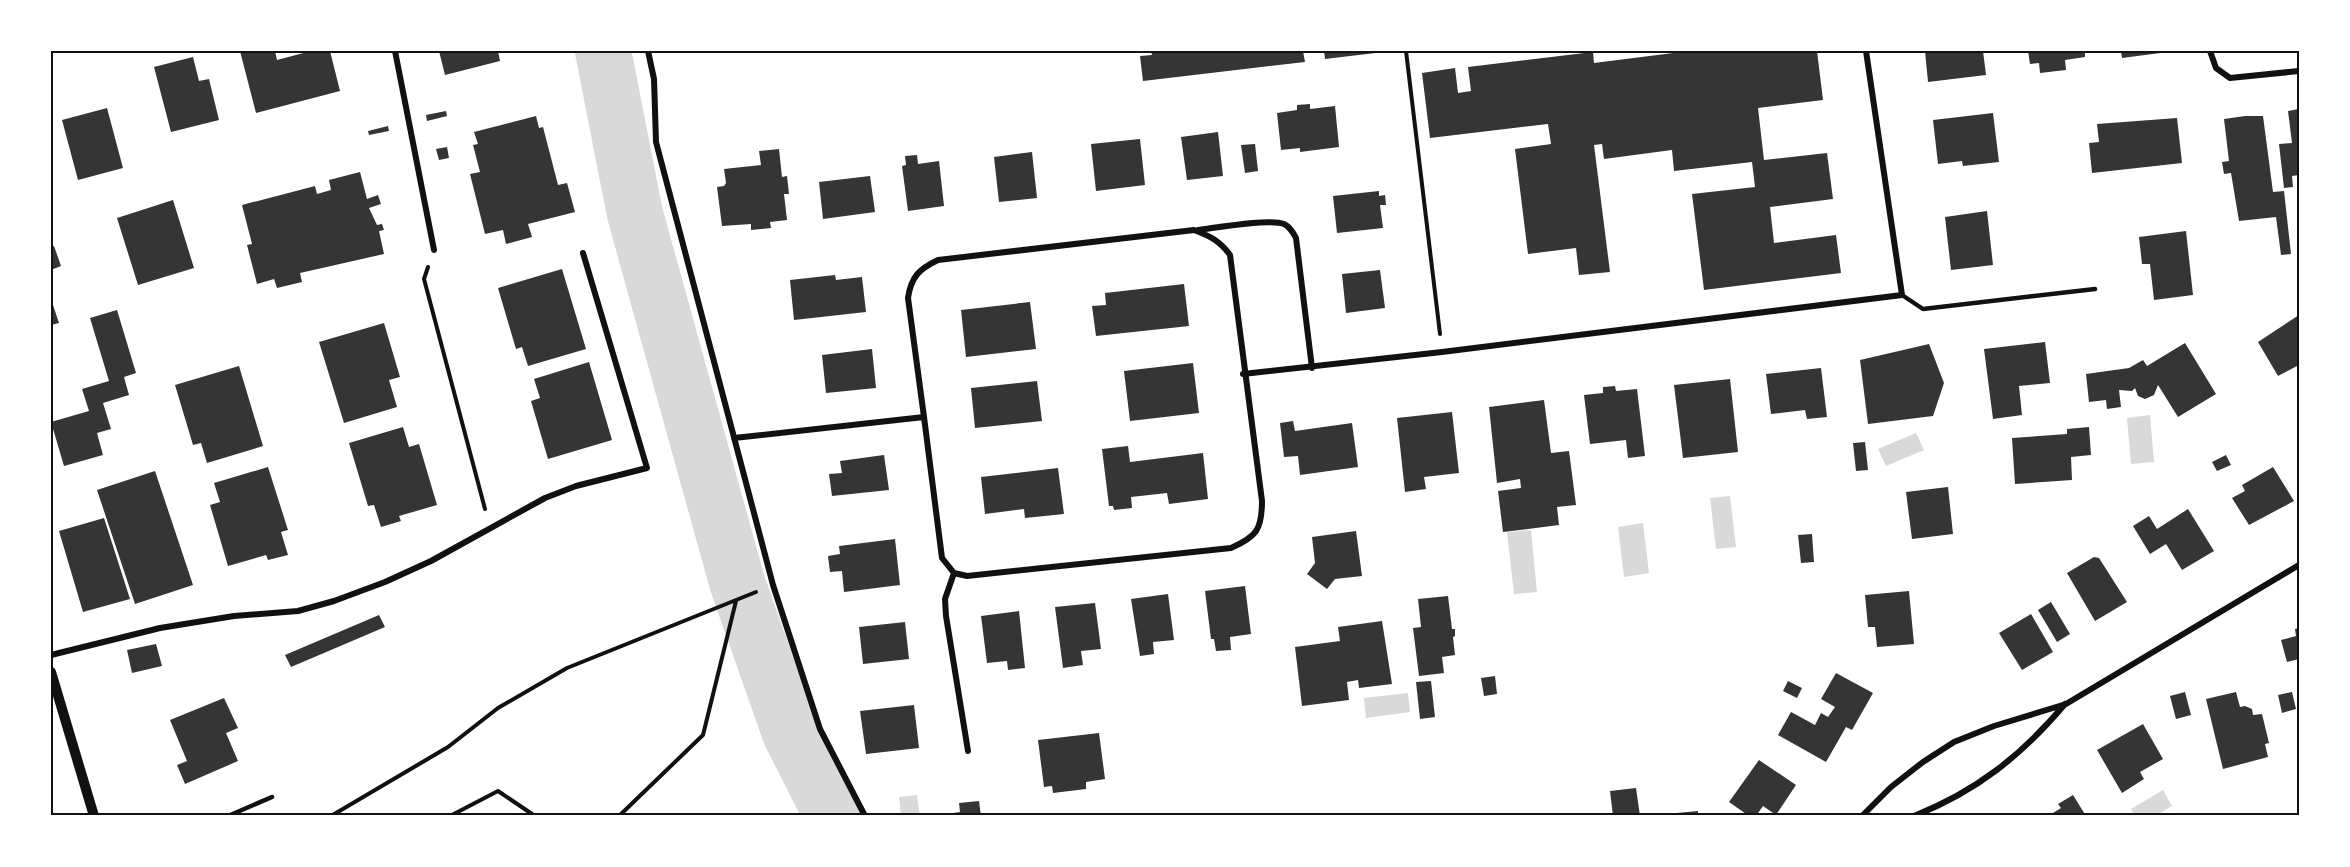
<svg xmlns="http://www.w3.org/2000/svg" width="2350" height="867" font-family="'DejaVu Sans',sans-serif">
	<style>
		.water { fill: #d9d9d9 }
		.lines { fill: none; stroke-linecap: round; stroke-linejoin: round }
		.river { stroke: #d9d9d9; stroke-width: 56 }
		.building { fill: #353535 }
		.path { stroke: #111; stroke-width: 4 }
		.service { stroke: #111; stroke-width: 4.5 }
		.minor { stroke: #111; stroke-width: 6 }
		.tertiary { stroke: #111; stroke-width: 10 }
		.neatline { fill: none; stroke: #111; stroke-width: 2 }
	</style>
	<rect width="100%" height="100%" fill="#fff"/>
	<!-- water -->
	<path class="water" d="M2150,415L2154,462L2131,464L2127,418Z
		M1916,433L1924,450L1886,466L1878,449Z
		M1730,496L1736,547L1716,549L1710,498Z
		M1643,523L1649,573L1624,577L1618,527Z
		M1531,530L1537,592L1514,594L1507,532Z
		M1408,693L1410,712L1366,718L1364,698Z
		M2163,790L2172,806L2155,816H2135L2131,809Z
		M917,795L920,816H901L899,797Z"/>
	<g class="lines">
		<!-- river -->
		<path class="river" d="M603,51L635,214L737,582L790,733L832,816"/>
	</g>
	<!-- building -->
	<path class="building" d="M240,51H275L277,60L311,51H330L340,91L256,113Z
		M439,51H498L500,61L445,75Z
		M1151,51H1303L1305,62L1143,81L1140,56L1152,55Z
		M1324,51H1383L1384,52L1325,59Z
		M1689,51H1817L1823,100L1758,108L1764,160L1827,153L1833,199L1770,207L1774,243L1836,235L1841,273L1704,290L1692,194L1755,187L1752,162L1674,171L1672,150L1604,159L1602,144L1594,145L1610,272L1579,275L1576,248L1528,254L1515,149L1551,144L1548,124L1430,138L1422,73L1455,68L1458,93L1471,91L1468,67L1593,52L1594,63Z
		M1925,51H1983L1986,75L1928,82Z
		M2028,51H2085V57L2065,60L2066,70L2040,73L2039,63L2030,64Z
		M2121,51H2168V52L2122,58Z
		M193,57L199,81L209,79L219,120L171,132L154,67Z
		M1310,104V109L1335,106L1339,147L1300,152V148L1281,150L1277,113L1297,110V105Z
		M107,108L123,168L78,180L62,120Z
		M2299,109V175L2292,176L2293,187L2284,188L2279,144L2292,143L2288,111Z
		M446,111L447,116L427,121L426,115Z
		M1993,113L1999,162L1963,166L1962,161L1938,164L1933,120Z
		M536,116L539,128L543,127L558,185L567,183L575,212L528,224L532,237L506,244L503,230L485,234L470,174L480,172L473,145L478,144L474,132Z
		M2245,116H2263L2273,192L2284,191L2291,254L2281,255L2276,217L2239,221L2231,173L2224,174L2222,162L2229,161L2224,119Z
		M2177,118L2182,163L2092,173L2089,143L2099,142L2097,124Z
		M388,126L389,131L369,135L368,131Z
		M1218,132L1223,176L1187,180L1181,137Z
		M1140,139L1145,185L1096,191L1091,144Z
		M1255,144L1258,171L1245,173L1241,145Z
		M447,147L449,158L439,160L436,149Z
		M779,149L782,177L787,176L789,194H784L787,220L770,222L771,228L751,230V224L722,226L717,187L724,186L726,183L724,169L761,165L759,151Z
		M1032,152L1037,198L999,202L994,157Z
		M917,155L918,164L939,161L944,206L908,211L902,166L906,165L905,156Z
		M360,172L367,199L378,195L381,204L369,208L377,225L382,224L384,230L379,231L384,254L300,273L302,282L277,288L274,279L257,284L247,245L252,244L242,205L315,186L317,194L331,190L329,180Z
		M870,176L875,212L823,219L819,182Z
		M1379,191V196L1385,195L1386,205H1380L1383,228L1337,233L1333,196Z
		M173,200L194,268L138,285L117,218Z
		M1987,211L1993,265L1951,270L1945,217Z
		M2186,231L2193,295L2154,300L2150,264H2142L2139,237Z
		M54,246L61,266L51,270V247Z
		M562,269L586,349L528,366L522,347L516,349L498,288Z
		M1380,270L1385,308L1346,313L1342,274Z
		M835,275L836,280L862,277L866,312L794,320L790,280Z
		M1184,284L1189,326L1096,336L1092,306L1106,305L1105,293Z
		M51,299L59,323L51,325Z
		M1030,302L1036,349L966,357L961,310Z
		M117,310L136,373L124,377L129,395L103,403L111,429L97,433L103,455L64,466L51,422L89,411L82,389L109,381L90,318Z
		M2299,315V365L2278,376L2258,342Z
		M384,323L400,377L389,380L397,407L344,423L319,342Z
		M2045,342L2050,383L2019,386L2022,415L1993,419L1984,349Z
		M2185,343L2216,394L2178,417L2158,385L2154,395L2145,399L2138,396L2135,388L2132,391L2119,390L2121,407L2107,409L2106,400L2089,402L2086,374L2129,368L2143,360L2147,366Z
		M1929,344L1944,383L1933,416L1868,424L1860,360Z
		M872,349L876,388L826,393L822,355Z
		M589,362L612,440L548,459L531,401L540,398L534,379Z
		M1193,363L1199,413L1130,421L1124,371Z
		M239,366L263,446L207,463L201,443L193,445L175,385Z
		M1821,368L1827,417L1807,419L1805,410L1771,414L1766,374Z
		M1730,379L1738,452L1683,458L1674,385Z
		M1037,381L1042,421L975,428L971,388Z
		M1615,386L1616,391L1637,389L1645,456L1628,458L1626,440L1590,444L1584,395L1603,393V387Z
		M1544,400L1551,453L1569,451L1576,505L1557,507L1559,525L1503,532L1498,491L1521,488L1520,479L1497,483L1489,407Z
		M1452,412L1459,473L1424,477L1426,489L1405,492L1397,418Z
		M1293,421L1295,431L1352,423L1358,467L1300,475L1298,456L1284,457L1280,423Z
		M403,427L409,447L419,444L437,505L399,516L401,521L381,527L374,505L368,506L349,443Z
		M2089,427L2091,455L2071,457L2072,480L2015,484L2012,438L2067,434V429Z
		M1865,442L1868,470L1856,471L1853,443Z
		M1128,446L1130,462L1203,453L1208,499L1169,504L1167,493L1131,497L1132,508L1114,510L1113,506H1109L1102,449Z
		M884,455L889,490L832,496L829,474L842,473L840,461Z
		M2226,455L2231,465L2217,471L2212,462Z
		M268,467L288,530L281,532L288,555L268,560L266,555L228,566L210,505L220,502L214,483Z
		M2273,467L2294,501L2249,525L2232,498L2245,491L2242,485Z
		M1058,468L1064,514L1025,518L1024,509L985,514L981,477Z
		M155,471L193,585L135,604L97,490Z
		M1948,487L1953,534L1912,539L1906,492Z
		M2188,509L2214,551L2182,570L2166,544L2150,554L2133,526L2149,516L2157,529Z
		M104,518L130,599L83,612L59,531Z
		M1356,531L1362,576L1335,579L1327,589L1307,574L1315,563L1312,537Z
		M1812,534L1814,562L1801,563L1798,535Z
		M895,539L900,585L844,592L842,571L830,572L828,556L840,554L839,546Z
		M2094,557L2099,558L2127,602L2095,621L2067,573Z
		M1245,586L1251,634L1230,637L1231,650L1216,651L1214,639H1211L1205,591Z
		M1909,591L1914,644L1877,647L1875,627H1868L1865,595Z
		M1168,594L1174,640L1153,642L1154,654L1140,656L1131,599Z
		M1448,596L1452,629H1455V636L1453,637L1455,655L1442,657L1444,673L1419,676L1413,628L1421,627L1418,599Z
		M2051,602L2070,634L2057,642L2038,610Z
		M1095,603L1101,649L1081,651L1083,665L1063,668L1055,607Z
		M1019,611L1025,668L1008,670L1007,661L987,663L981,616Z
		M2031,614L2053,652L2022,670L1999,633Z
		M379,615L385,627L291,667L285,655Z
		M1382,621L1392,684L1359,688L1358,680L1347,682L1349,700L1302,706L1295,647L1340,641L1338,627Z
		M905,622L909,659L863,664L859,627Z
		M2299,628V659L2287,662L2281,640L2296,636L2295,629Z
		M156,644L162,666L132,673L127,650Z
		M1836,673L1873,693L1852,730L1846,727L1826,762L1778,735L1791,712L1815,725L1821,713L1828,717L1835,707L1821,699Z
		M1495,676L1497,694L1484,696L1481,678Z
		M1431,681L1435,717L1420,719L1416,682Z
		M1788,681L1802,688L1797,698L1783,691Z
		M2185,692L2191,715L2176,719L2170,696Z
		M2236,692L2240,707L2245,706L2252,709L2253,715L2262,714L2269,743L2265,744L2268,757L2223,769L2206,699Z
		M2292,692L2296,709L2282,713L2278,695Z
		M224,698L238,728L226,733L238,761L185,784L177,765L187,761L170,720Z
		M914,705L919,748L866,754L860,711Z
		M2143,724L2163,759L2140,772L2144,779L2122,793L2097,750Z
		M1099,733L1105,779L1086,782V789L1053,793L1052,786L1044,787L1038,740Z
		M1759,760L1796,785L1776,815L1763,806L1756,816H1749L1729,802Z
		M1636,788L1640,816H1613L1610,791Z
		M2073,795L2086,816H2048L2061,808L2058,804Z
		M979,801L981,816H933L960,812L959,803Z
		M1698,811V816H1666V814Z"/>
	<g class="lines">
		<!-- path -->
		<path class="path" d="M1406,51L1440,334
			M428,267L424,279L485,509
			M331,816L448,747L498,708L567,668L756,592
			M450,816L498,791L535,816
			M619,816L703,735L736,601"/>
		<!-- service -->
		<path class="service" d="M1902,295L1923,309L2095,289
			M228,816L272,797"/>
		<!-- minor -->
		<path class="minor" d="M395,51L434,250
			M648,51L654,79L656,142L773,585L820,729L865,816
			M2210,51L2216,68L2230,78L2299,71
			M1198,230C1215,228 1270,218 1284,224C1290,227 1293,232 1296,238L1312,368
			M1243,374L1442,352L1902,295L1866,51
			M734,438L924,417L942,558L954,573L967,576L1231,548C1256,537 1262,530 1262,501L1230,255C1220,241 1210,236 1194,230L938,260C919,269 911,277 908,298L924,417
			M954,573L945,599L946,616L968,751
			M51,655L160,628L234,616L298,611L334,601L385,582L431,561L545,498L576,486L647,468L583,253
			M1862,816L1891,787L1923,762L1954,742L1994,726L2066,704L2299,565
			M1914,816C1977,791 2022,755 2065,704"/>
		<!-- tertiary -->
		<path class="tertiary" d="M51,672L94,816"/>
	</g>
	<!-- border -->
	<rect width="2350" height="867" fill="none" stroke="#ffffff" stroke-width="105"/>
	<rect x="52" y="52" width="2246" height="762" class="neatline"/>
</svg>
